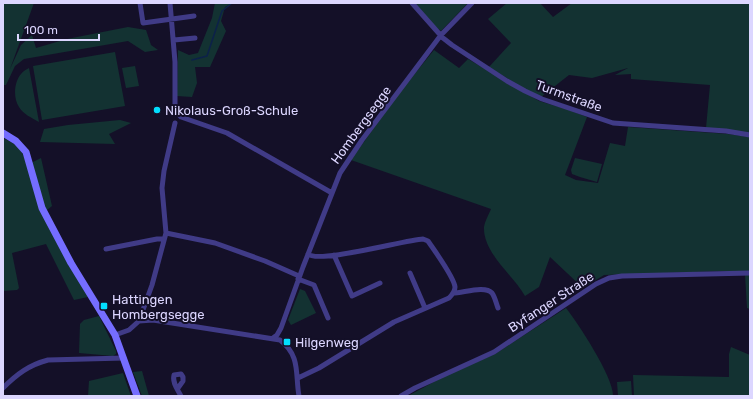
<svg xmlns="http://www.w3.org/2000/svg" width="753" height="399" font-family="Rubik,sans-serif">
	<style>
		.green { fill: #133232 }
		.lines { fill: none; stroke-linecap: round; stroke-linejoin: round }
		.stream { stroke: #0c214a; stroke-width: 1.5 }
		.street { stroke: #403b87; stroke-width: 5 }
		.secondary { stroke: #756dff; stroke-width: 7 }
		.poi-dot { fill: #02deff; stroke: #141028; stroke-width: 1.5 }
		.labels { text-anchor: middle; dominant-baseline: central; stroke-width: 4; stroke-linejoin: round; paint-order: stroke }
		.street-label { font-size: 13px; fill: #dcd6ff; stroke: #141028 }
		.poi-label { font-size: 13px; fill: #dcd6ff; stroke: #141028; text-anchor: start }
	</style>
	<rect width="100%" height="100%" fill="#141028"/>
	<!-- green -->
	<path class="green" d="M3,3H34L10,69L21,45L32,35L36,48L67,39L128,27L146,30L151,45L158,50L145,52L128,41L24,59L15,66L6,85H3Z
		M215,3H232L225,7L221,21L226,31L210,67H195L197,83L192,97L177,96L178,50L189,55L198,53L212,18Z
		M414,3H468L441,31L436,27Z
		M507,3H540L553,17L572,3H750V133L706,128L710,85L631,79V74L615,75L628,68L592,78L569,75L541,97L526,90L489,67L511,43L488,19Z
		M434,50L459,68L468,59L539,101L569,110L587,117L565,175L576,180L598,183L610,143L625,146L628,127L728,134L750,137V272L724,271L604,275L583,288L550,257L539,287L525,296C513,275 483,253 484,227C485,221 489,214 491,209L351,160L396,97Z
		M115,52L125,106L42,120L33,66Z
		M135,66L139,86L126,88L122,68Z
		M29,68L39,122C32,118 23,114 19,107C13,98 14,82 21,74C23,71 27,69 29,68Z
		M120,120L131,123L109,134L115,144L40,142L44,129L68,125Z
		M3,138C18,145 22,149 27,165L41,158L52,206L42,214L88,297L74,300L46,244L12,253L19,288L17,290L3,291Z
		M575,158L602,164L597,182L580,177L572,174L571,170Z
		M745,274L750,275V309L747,308Z
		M300,289L305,291L316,313L291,325L288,320Z
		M566,308C578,323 614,378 613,396H408L443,377L495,354Z
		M99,316L116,351V354L113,356L79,353L80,324L84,320Z
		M731,347L750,355V396H634L633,375L729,377V354Z
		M142,371L149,396H142L133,372Z
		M123,373L131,396H88L89,381Z
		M631,381L632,396H618L617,382Z"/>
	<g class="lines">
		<!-- stream -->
		<path class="stream" d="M192,60L207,56L222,11L232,3"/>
		<!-- street -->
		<path class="street" d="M140,3L143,23L194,16
			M170,3L175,62V110L181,117L227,133L332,193
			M412,3L443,38L452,45L507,81L525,91L542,99L613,123L726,131L750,135
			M174,40L195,38
			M166,233L215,243L265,261L299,276
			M106,249L157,239H163
			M334,255L352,296L380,283
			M410,273L425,308
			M298,279L314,285L328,318
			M453,293C463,293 485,285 492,293C495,297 496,303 498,308
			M139,321L152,285L166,233L162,188L164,171L175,123
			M115,335L129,330L139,321L153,320L280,340C301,356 295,374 299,396
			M273,338L277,335L281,328L303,267L340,173L362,140L441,35L472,3
			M298,378L319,368L394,322L449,298C452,295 455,292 455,287C454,277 434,250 428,241L423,239C405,240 318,264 308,254
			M3,388C17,374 29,365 48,360L124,358
			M178,388L183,381V377L181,374L174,375C172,383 178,390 181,396
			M401,396L415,388L494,352L596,284L609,278L622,276L750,273"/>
		<!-- secondary -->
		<path class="secondary" d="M3,133L16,141L26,152L42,208L71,263L115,335L137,396"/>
	</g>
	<!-- markers -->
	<g class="poi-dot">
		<circle cx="157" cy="110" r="4"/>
		<rect x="100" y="302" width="8" height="8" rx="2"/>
		<rect x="283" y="338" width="8" height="8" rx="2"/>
	</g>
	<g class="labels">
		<!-- street labels -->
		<g class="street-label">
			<text transform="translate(569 96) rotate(20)">Turmstraße</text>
			<text transform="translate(361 125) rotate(-54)">Hombergsegge</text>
			<text transform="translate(551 302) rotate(-33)">Byfanger Straße</text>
		</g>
		<!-- poi labels -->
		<g class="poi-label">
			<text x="165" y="110">Nikolaus-Groß-Schule</text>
			<text x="112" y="299">Hattingen<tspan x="112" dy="15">Hombergsegge</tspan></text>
			<text x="295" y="342">Hilgenweg</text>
		</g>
	</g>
	<!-- border -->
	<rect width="753" height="399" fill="none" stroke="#dcd6ff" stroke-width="8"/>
	<!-- scale -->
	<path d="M18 34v6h81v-6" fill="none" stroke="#dcd6ff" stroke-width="2"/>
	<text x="24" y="34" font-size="12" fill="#dcd6ff" stroke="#141028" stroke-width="3" paint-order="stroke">100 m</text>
</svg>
